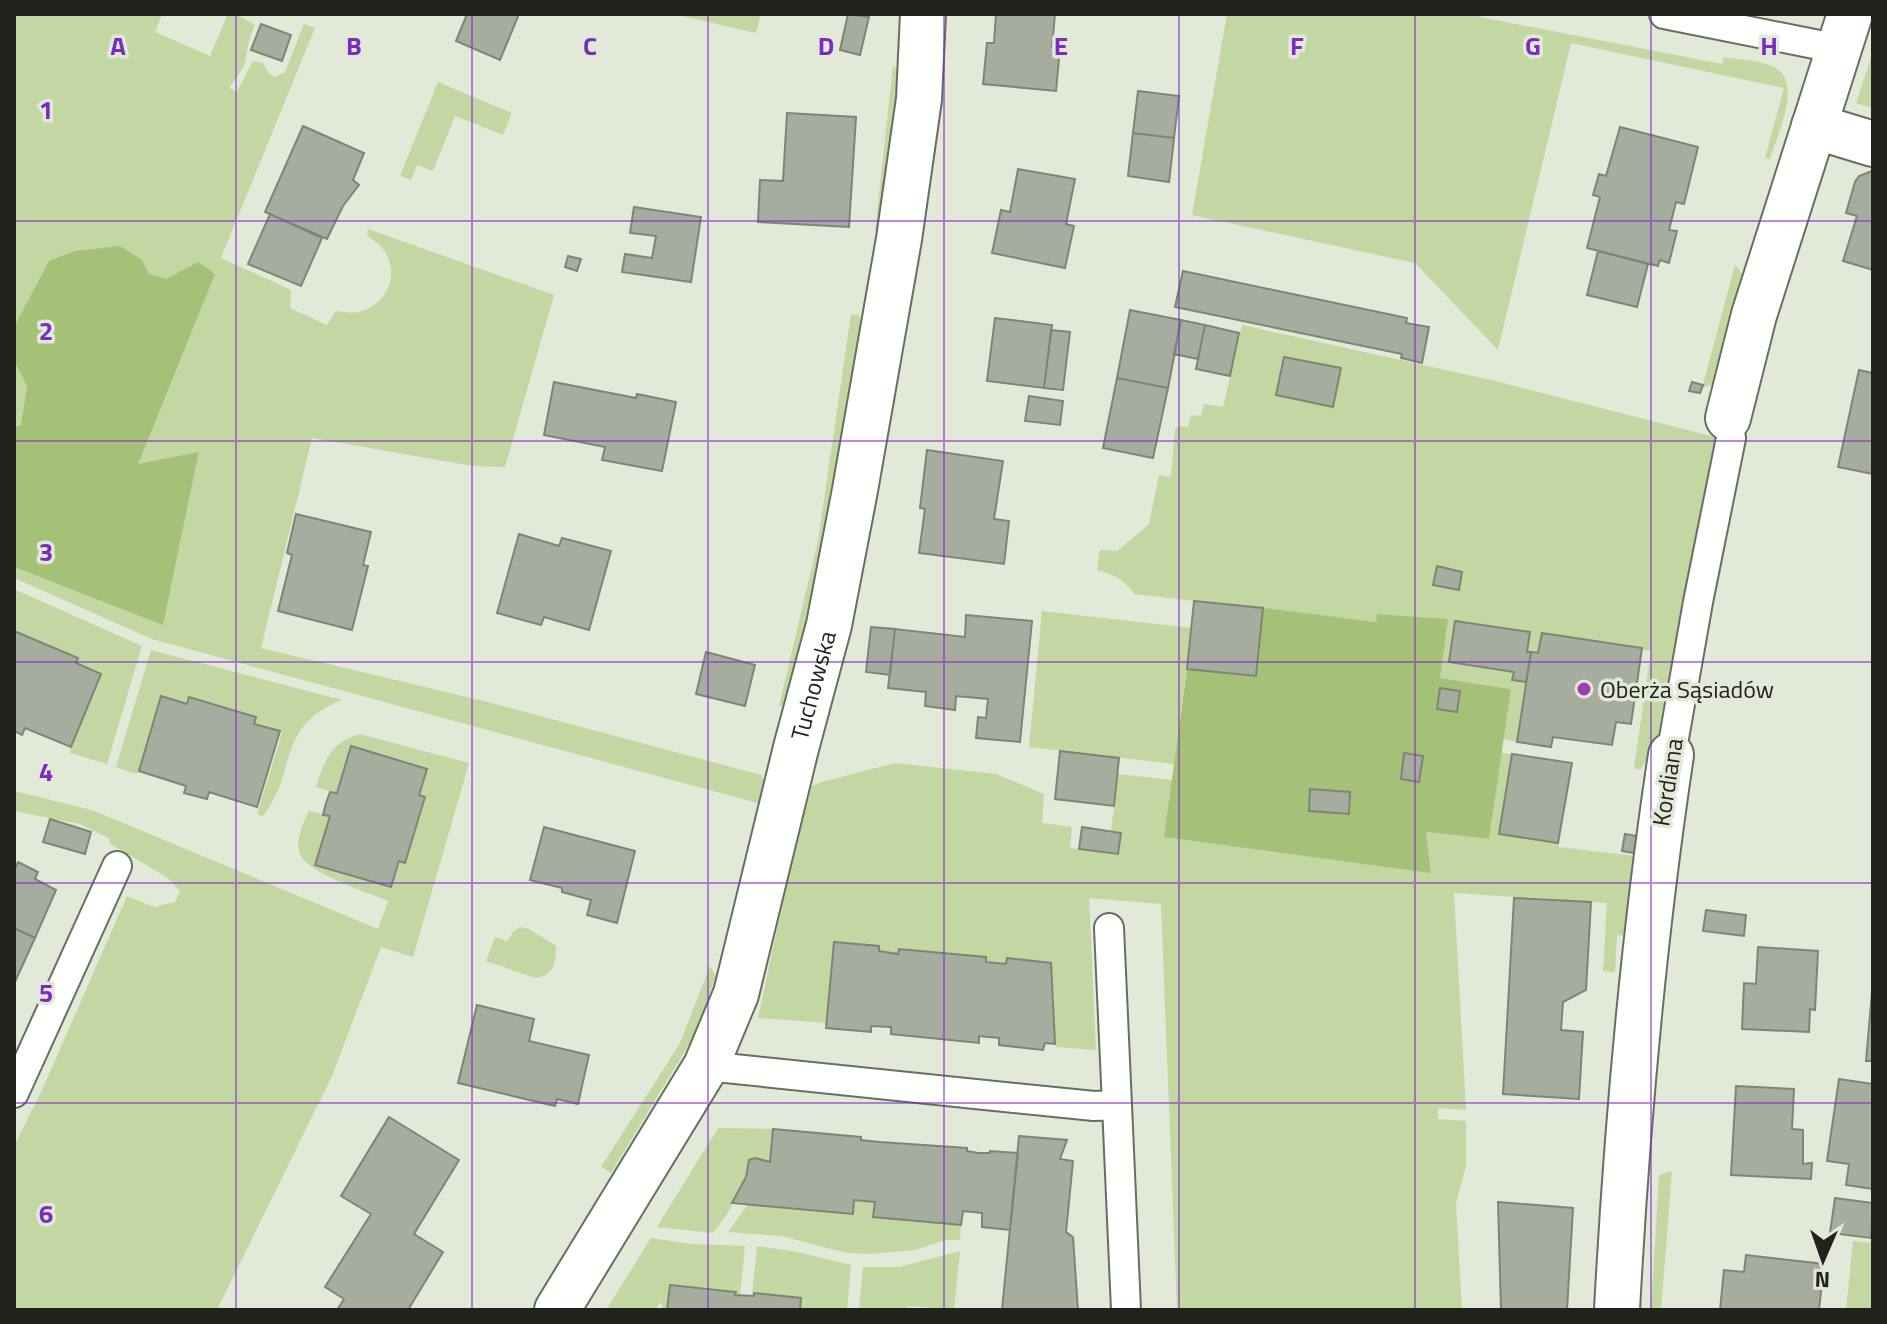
<svg xmlns="http://www.w3.org/2000/svg" width="1887" height="1324" font-family="'Titillium Web',sans-serif">
	<style>
		.green { fill: #c2d7a2 }
		.forest { fill: #a5c178 }
		.building { fill: #a7ad9e; stroke: #7f8576; stroke-width: 2 }
		.lines { fill: none; stroke-linecap: round; stroke-linejoin: round }
		.lane-casing { stroke: #686e60; stroke-width: 32 }
		.street-casing { stroke: #686e60; stroke-width: 48 }
		.lane { stroke: #fff; stroke-width: 28 }
		.street { stroke: #fff; stroke-width: 44 }
		.grid { fill: none; stroke: #7b2cbf; stroke-width: 2; stroke-opacity: 0.55 }
		.poi-dot { fill: #9b42ae; stroke: #e2e9d8; stroke-width: 3 }
		.labels { text-anchor: middle; dominant-baseline: central; stroke-width: 7; stroke-linejoin: round; paint-order: stroke }
		.street-label { font-size: 24px; fill: #20231d; stroke: #e2e9d8 }
		.poi-label { font-size: 24px; fill: #20231d; stroke: #e2e9d8; text-anchor: start }
		.grid-label { font-size: 26px; text-anchor: middle; font-weight: bold; fill: #7b2cbf; stroke: #e2e9d8; stroke-width: 7; stroke-linejoin: round; paint-order: stroke }
	</style>
	<rect width="100%" height="100%" fill="#e2e9d8"/>
	<!-- green -->
	<path class="green" d="M14,14H162L155,32L210,56L227,16L236,14L255,25C249,38 248,43 246,58C245,68 235,79 229,88L237,92L253,61L263,63L269,74L275,77L285,72L304,24L315,28L221,258L291,290L290,308L327,325L336,311C345,312 353,314 362,311C386,303 399,276 386,253C381,245 374,241 367,235L368,229L554,295L505,467L473,466L312,438L261,648L488,702L761,775L766,785L764,799L757,803L152,639L14,578V567L163,624L199,453L138,465L198,262L167,279L149,274L142,260L14,327Z
		M674,14H761L756,33Z
		M1227,14H1480V17L1722,64L1724,57C1740,60 1760,60 1774,67C1804,82 1777,135 1770,159L1765,158L1784,88L1571,43L1498,350L1415,263L1192,215Z
		M1873,52V108L1856,103Z
		M893,66L902,72L882,231H875Z
		M438,82L512,113L503,135L455,116L433,171L417,165L411,180L400,176Z
		M1735,265L1743,275L1713,384L1702,388Z
		M851,314L859,315L863,331L836,501L788,709L784,705L779,706L818,541Z
		M1242,325L1491,380L1715,437L1656,745L1640,770L1634,768L1651,651L1542,633L1538,653L1527,652L1529,632L1455,621L1449,662L1514,672L1512,680L1526,682L1517,742L1503,739L1511,689L1439,678L1448,619L1377,614V622L1134,594C1124,579 1114,575 1097,570L1100,550L1117,551L1149,524L1159,475L1171,477L1175,429L1180,426L1188,427L1191,415L1201,416L1204,404L1223,407Z
		M14,361L27,386L21,425L14,427Z
		M14,589L142,646L107,764L70,753L78,658L14,631Z
		M1042,611L1192,628L1174,764L1029,747Z
		M151,650L342,700C275,726 298,772 263,816L257,814L282,733L280,731L162,696L139,771L136,774L116,767Z
		M360,734L469,763L413,957L381,947L332,1076L217,1310H14V1146L42,1090L127,896L154,907L175,902L180,891L168,878L109,843L110,839L80,824L14,811V791L92,810L378,929L388,901C368,892 308,874 300,854C295,840 303,823 309,811L330,816L316,865L391,887L425,797L419,795L427,769L337,793L316,787C324,761 331,742 360,734Z
		M1501,753L1512,754L1499,834L1558,843L1559,847L1634,856L1625,936L1617,935L1615,972L1603,971L1607,903L1454,893L1466,1110L1438,1108V1119L1466,1121V1166L1456,1204L1462,1310H1177L1161,904L1089,898L1096,1050L1057,1047L1055,1044L1051,963L1007,958L1006,964L986,962V957L899,949L898,954L879,951V946L834,943L827,1023L758,1018L791,864L812,786L822,782L895,763L996,774L1044,794L1042,823L1072,827L1070,848L1118,854L1111,832L1118,774L1172,780L1165,837L1431,872L1426,832L1489,839Z
		M520,927L529,929L556,946C556,962 554,976 535,978L486,961L495,937L507,941L514,931Z
		M710,966L716,976L694,1036L611,1173L601,1167L680,1043Z
		M718,1128L773,1129L770,1162L755,1158L749,1160C745,1187 730,1212 713,1233L657,1227Z
		M1672,1171L1661,1310H1651L1659,1175Z
		M854,1200L875,1202L873,1216L961,1225L960,1240H946L915,1250L871,1254L847,1253L781,1236L728,1232L748,1204L852,1214Z
		M651,1238L691,1244L745,1246L740,1295H735V1292L670,1285L667,1310H660L663,1305L660,1303L656,1310H606Z
		M1853,1241L1873,1243V1310H1846Z
		M757,1246L798,1252L851,1265L847,1310H800L801,1298L752,1296Z
		M960,1251L954,1310L908,1306L907,1310H859L863,1267H899Z"/>
	<!-- forest -->
	<path class="forest" d="M120,246L142,260L149,274L166,279L198,262L215,274L138,464L199,452L163,625L14,567V427L21,425L27,386L14,361V327L49,261L75,251Z
		M1263,608L1376,622L1377,614L1448,619L1440,678L1511,689L1489,839L1426,832L1431,873L1164,837L1187,669L1256,676Z"/>
	<!-- building -->
	<path class="building" d="M467,14H519L500,60L456,41Z
		M848,14L869,17L860,55L840,50Z
		M996,14H1055L1052,47L1060,48L1056,91L983,84L987,43H994Z
		M261,24L291,35L282,61L251,50Z
		M1138,91L1179,96L1174,138L1133,133Z
		M787,113L856,117L849,227L758,222L760,180L783,181Z
		M303,126L364,153L353,180L359,185L343,206L327,239L265,212Z
		M1620,127L1698,147L1684,204L1676,202L1669,230L1677,231L1669,263L1660,260L1658,266L1587,248L1600,197L1593,195L1599,174L1606,176Z
		M1133,133L1174,138L1169,182L1128,176Z
		M1018,169L1075,179L1066,224L1074,226L1065,268L992,253L1001,210L1010,212Z
		M1872,171H1873V270L1843,261L1857,216L1846,213L1855,182L1859,176Z
		M634,207L701,217L691,282L622,272L625,254L652,258L656,236L630,233Z
		M270,214L322,238L301,286L248,264Z
		M1598,251L1648,264L1637,307L1587,295Z
		M568,256L581,259L577,271L565,267Z
		M1183,271L1407,318L1406,323L1429,327L1422,363L1401,358L1402,354L1175,307Z
		M1130,310L1181,320L1168,388L1117,378Z
		M995,318L1052,325L1044,388L987,381Z
		M1181,320L1205,325L1198,359L1174,354Z
		M1205,325L1239,333L1230,376L1196,369Z
		M1051,330L1070,332L1063,390L1044,388Z
		M1284,357L1341,368L1333,407L1276,395Z
		M1859,370L1873,373V474L1838,467Z
		M1117,378L1168,388L1153,458L1103,448Z
		M554,382L636,398L637,394L676,402L662,471L602,460L605,447L544,435Z
		M1692,382L1703,385L1700,393L1689,391Z
		M1029,396L1063,401L1060,425L1025,421Z
		M927,450L1003,461L994,519L1009,521L1004,564L919,553L925,509L920,508Z
		M296,514L371,532L363,565L368,566L352,630L278,611L292,555L287,553Z
		M519,534L559,546L562,538L611,551L589,630L544,617L541,625L497,613Z
		M1437,566L1462,572L1459,590L1433,585Z
		M1194,601L1263,608L1256,676L1187,669Z
		M966,615L1032,621L1020,742L976,738L978,717L986,718L988,699L956,696L955,710L925,706L926,692L888,688L895,629L965,637Z
		M1455,621L1530,632L1527,652H1531L1526,682L1512,680L1514,672L1449,662Z
		M871,627L895,629L890,675L866,672Z
		M14,631L78,658L76,663L101,674L71,747L25,728L22,735L14,731Z
		M1542,633L1642,648L1631,724L1616,722L1612,745L1553,737L1551,747L1517,742L1531,652L1538,653Z
		M706,652L755,665L745,706L696,694Z
		M1440,688L1460,691L1457,712L1437,709Z
		M161,696L187,704L189,697L256,717L254,724L280,731L257,807L209,792L207,799L184,793L186,786L139,771Z
		M351,746L427,769L419,795L425,797L405,863L399,861L391,887L315,865L330,816L323,815L326,803L330,792L337,793Z
		M1060,751L1119,758L1114,806L1055,799Z
		M1404,753L1423,756L1419,782L1401,779Z
		M1512,754L1572,763L1558,843L1499,834Z
		M1310,789L1350,792L1349,814L1309,811Z
		M50,819L91,832L85,854L43,842Z
		M544,827L635,851L617,923L587,915L591,900L562,892V888L530,880Z
		M1082,827L1121,833L1118,854L1079,849Z
		M1625,834L1637,836L1634,853L1622,851Z
		M18,862L38,872L35,879L56,890L35,938L14,928V871Z
		M1514,898L1591,902L1586,990L1563,1002L1561,1030L1583,1032L1579,1099L1503,1094Z
		M1706,910L1746,915L1744,936L1703,931Z
		M14,928L35,938L14,984Z
		M834,942L879,946V951L898,954L899,949L986,957V962L1006,964L1007,958L1051,963L1055,1044L1045,1043L1043,1050L999,1045V1038L979,1036V1043L891,1034V1027L871,1026V1032L826,1028Z
		M1758,947L1818,951L1815,1010L1810,1009L1809,1032L1742,1029L1744,983L1756,984Z
		M1873,981V1061H1866Z
		M477,1005L534,1019L529,1041L589,1055L578,1104L557,1099L555,1106L458,1083Z
		M1839,1079L1873,1084V1189L1846,1185L1849,1164L1827,1161Z
		M1736,1086L1794,1089L1792,1129L1803,1130V1164L1812,1163L1811,1179L1731,1175Z
		M389,1117L459,1160L414,1234L443,1252L408,1310H337L344,1299L325,1287L371,1214L341,1196Z
		M773,1129L861,1137V1140L880,1142L967,1148V1151L978,1153H990V1151L1018,1153L1010,1230L982,1227V1213L963,1211L961,1225L873,1217L875,1202L854,1200L853,1214L732,1203L746,1177L749,1160L755,1158L770,1162Z
		M1019,1136L1067,1140L1060,1159L1073,1161L1066,1232L1073,1237L1078,1310H1002Z
		M1835,1198L1873,1203L1871,1238L1830,1233Z
		M1498,1202L1573,1208L1567,1310H1501Z
		M1746,1255L1824,1264L1819,1310H1720L1724,1270L1744,1272Z
		M670,1285L736,1292L735,1295L754,1296V1293L801,1298L800,1310H667Z"/>
	<g class="lines">
		<!-- lane casing -->
		<g class="lane-casing">
			<path id="lane" d="M1664,14L1839,49
				M1671,755L1698,602L1731,438L1728,418
				M1109,928L1117,1105
				M706,1066L985,1095L1094,1106L1117,1105L1126,1310
				M14,1093L117,866"/>
		</g>
		<!-- street casing -->
		<g class="street-casing">
			<g id="street">
				<path d="M1814,126L1873,144"/>
				<path d="M1728,418L1754,315L1850,14"/>
				<path id="s1" d="M557,1310L706,1066L736,994L796,748L829,625L855,490L899,239L919,99L923,14"/>
				<path d="M1617,1310C1627,1123 1643,940 1671,755"/>
			</g>
		</g>
		<!-- lane -->
		<use href="#lane" class="lane"/>
		<!-- street -->
		<use href="#street" class="street"/>
	</g>
	<!-- grid -->
	<path class="grid" d="M236,14V1310M472,14V1310M708,14V1310M944,14V1310M1179,14V1310M1415,14V1310M1651,14V1310M14,221H1873M14,441H1873M14,662H1873M14,883H1873M14,1103H1873"/>
	<!-- markers -->
	<circle class="poi-dot" cx="1584" cy="689" r="8"/>
	<g class="labels">
		<!-- street labels -->
		<g class="street-label">
			<text stroke="none"><textPath href="#s1" startOffset="682">Tuchowska</textPath></text>
			<text transform="translate(1667 782) rotate(-81)">Kordiana</text>
		</g>
		<!-- poi labels -->
		<g class="poi-label">
			<text x="1600" y="689">Oberża Sąsiadów</text>
		</g>
	</g>
	<g class="grid-label">
		<text x="118" y="55">A</text>
		<text x="354" y="55">B</text>
		<text x="590" y="55">C</text>
		<text x="826" y="55">D</text>
		<text x="1061" y="55">E</text>
		<text x="1297" y="55">F</text>
		<text x="1533" y="55">G</text>
		<text x="1769" y="55">H</text>
		<text x="46" y="119">1</text>
		<text x="46" y="340">2</text>
		<text x="46" y="561">3</text>
		<text x="46" y="781">4</text>
		<text x="46" y="1002">5</text>
		<text x="46" y="1223">6</text>
	</g>
	<!-- border -->
	<rect width="1887" height="1324" fill="none" stroke="#20231d" stroke-width="32"/>
	<!-- north arrow -->
	<g transform="translate(1823 1260) rotate(182)" stroke="#e2e9d8" stroke-width="6" paint-order="stroke">
	<path d="M0-6L14 30L0 20L-14 30Z" fill="#20231d"/>
	<text y="-12" font-size="22" font-weight="bold" text-anchor="middle" fill="#20231d">N</text>
	</g>
</svg>
